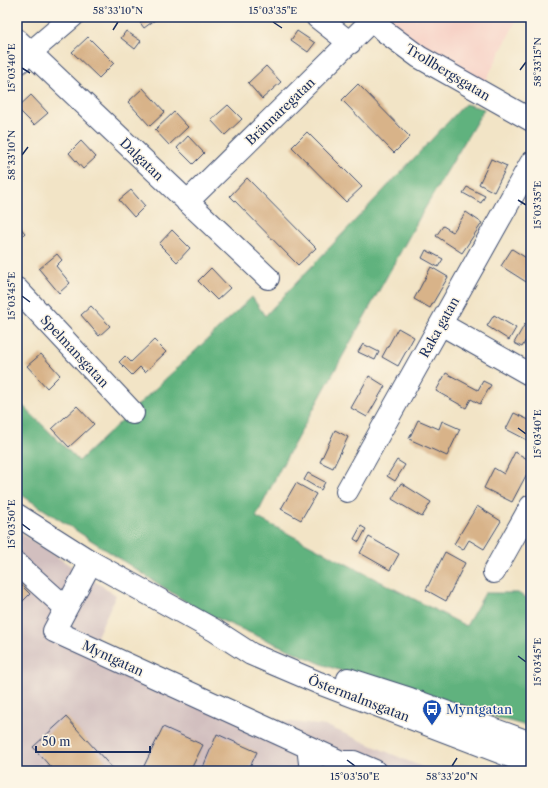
<svg xmlns="http://www.w3.org/2000/svg" width="548" height="788" font-family="'Libre Caslon Text',serif">
	<style>
		.built { fill: #f7d1c6 }
		.industrial { fill: #d2bfbf }
		.forest { fill: #61b27e; stroke: #3e706e }
		.building { fill: #d8b389 }
		.lines { fill: none; stroke-linecap: round; stroke-linejoin: round }
		.minor-casing { stroke: #3b4a6e; stroke-width: 24 }
		.major-casing { stroke: #3b4a6e; stroke-width: 24 }
		.minor { stroke: #fff; stroke-width: 22 }
		.major { stroke: #fff; stroke-width: 22 }
		.ticks { fill: none; stroke: #1b2f5e; stroke-width: 1.5 }
		.labels { text-anchor: middle; dominant-baseline: central; stroke-width: 3; stroke-linejoin: round; paint-order: stroke }
		.street-label { font-size: 13px; fill: #1b2f5e; stroke: #fcf5e5 }
		.transit-label { font-size: 13px; fill: #164399; stroke: #fcf5e5; text-anchor: start }
		.neatline { fill: none; stroke: #1b2f5e; stroke-width: 1.5 }
		.ticks-label { font-size: 10px; text-anchor: middle; fill: #1b2f5e }
	</style>
	<rect width="100%" height="100%" fill="#fcf5e5"/>
	<filter id="ink" filterUnits="userSpaceOnUse"><feTurbulence type="fractalNoise" baseFrequency=".025" numOctaves="2"/><feDisplacementMap in="SourceGraphic" scale="8" xChannelSelector="R" yChannelSelector="G"/><feConvolveMatrix kernelMatrix="1 2 1 2 8 2 1 2 1" color-interpolation-filters="sRGB"/></filter>
	<filter id="wash" filterUnits="userSpaceOnUse"><feTurbulence type="fractalNoise" baseFrequency=".012" numOctaves="4" result="noise"/><feDisplacementMap in="SourceGraphic" scale="16" xChannelSelector="R" yChannelSelector="G"/><feGaussianBlur stdDeviation="0.9" result="paint"/><feColorMatrix in="noise" values="0 0 0 0 0 0 0 0 0 0 0 0 0 0 0 0 0 1.4 0 .05"/><feComposite in="paint" operator="in"/></filter>
	<g filter="url(#wash)">
		<rect width="100%" height="100%" fill="#f2e4c6"/>
		<!-- built -->
		<path class="built" d="M368,17H518L480,92Z"/>
		<!-- industrial -->
		<path class="industrial" d="M17,531L116,595L93,645L275,720L327,726L431,771H17Z"/>
		<!-- forest -->
		<path class="forest" d="M465,104L484,109L421,215L279,471L256,517L466,626L485,593H518L531,601V727L410,694L324,665L200,611L17,492V400L79,461L252,297L265,316Z"/>
		<g id="blocks">
			<!-- building -->
			<path class="building" d="M136,17H159L144,28Z
				M126,31L141,41L135,49L121,38Z
				M297,31L315,43L308,52L291,40Z
				M88,37L114,63L99,78L72,52Z
				M266,66L281,82L262,99L248,83Z
				M358,84L410,137L394,153L342,100Z
				M143,88L165,112L150,126L128,102Z
				M31,95L48,113L34,125L17,108Z
				M228,105L242,119L225,135L211,120Z
				M174,112L188,127L169,145L155,130Z
				M307,132L362,187L346,202L292,147Z
				M188,136L204,153L193,164L177,148Z
				M81,141L96,157L83,169L69,153Z
				M491,159L507,166L494,192L479,184Z
				M247,178L316,248L298,265L230,196Z
				M467,187L485,196L481,203L463,193Z
				M131,190L145,206L134,217L119,200Z
				M466,212L482,223L462,253L436,236L443,226L453,232Z
				M17,224L25,233L17,241Z
				M172,230L190,248L177,262L159,244Z
				M512,249L531,261V285L501,266Z
				M426,250L443,259L438,267L422,258Z
				M57,254L62,260L56,266L70,283L59,293L39,269Z
				M431,267L448,277L430,308L414,299Z
				M211,268L230,288L217,300L198,281Z
				M91,306L110,326L99,336L81,315Z
				M494,315L516,328L509,340L487,326Z
				M525,324L531,327V331L522,347L514,343Z
				M398,328L414,337L398,366L382,357Z
				M154,340L166,352L145,372L140,367L132,375L119,362L125,356L131,362Z
				M363,344L379,352L375,360L358,352Z
				M41,354L60,375L47,388L27,366Z
				M446,373L478,390L483,381L491,385L480,404L471,399L466,408L436,391Z
				M369,376L385,386L367,417L351,408Z
				M77,406L94,424L69,447L52,429Z
				M514,413L531,421V442L506,429Z
				M418,420L439,429L442,421L460,429L447,456L409,439Z
				M335,430L348,437L333,468L320,462Z
				M515,452L531,461V466L512,502L484,488L494,468L504,474Z
				M397,460L405,465L395,481L387,476Z
				M308,473L325,482L321,490L304,480Z
				M296,483L316,494L301,520L281,509Z
				M401,483L431,502L422,517L392,499Z
				M477,506L501,521L484,549L469,540L463,550L454,544Z
				M361,526L366,529L359,542L354,539Z
				M369,537L399,554L390,570L360,553Z
				M445,552L465,563L446,601L426,590Z
				M17,581L30,594L17,607Z
				M66,717L115,771H54L33,747Z
				M163,727L203,745L190,771H140L143,768Z
				M217,734L257,752L248,771H213L203,767Z"/>
		</g>
	</g>
	<g filter="url(#ink)">
		<use href="#blocks" fill-opacity="0" stroke="#3b4a6e" stroke-width="1"/>
		<g class="lines">
			<!-- minor casing -->
			<g class="minor-casing">
				<path id="minor" d="M317,17L350,43
					M370,17L384,31L419,57L531,120
					M17,40L268,278
					M17,64L72,17
					M187,202L372,20
					M17,289L133,413
					M441,324L531,375
					M347,491L531,163
					M91,562L54,631L341,762H354L375,771
					M17,564L66,608
					M494,572L531,506
					M308,747L311,771"/>
			</g>
			<!-- major casing -->
			<g class="major-casing">
				<path id="major" d="M17,515L91,562L214,630L251,654L319,683L531,764
					M348,679L410,699L531,743"/>
			</g>
			<!-- minor -->
			<use href="#minor" class="minor"/>
			<!-- major -->
			<use href="#major" class="major"/>
		</g>
	</g>
	<!-- ticks -->
	<path class="ticks" d="M273,22L282,28M113,30L118,22M22,68L30,73M520,70L526,62M22,155L28,147M518,200L526,205M22,296L30,302M518,428L526,434M22,524L30,530M518,656L526,662M347,760L355,766M452,766L457,758"/>
	<!-- icons -->
	<defs>
		<g id="bus-pin" transform="scale(1)"><path d="M0 17L-7.5 6A9.5 9.5 0 1 1 7.5 6Z" fill="#1a4fb4" stroke="#fcf5e5"/><path d="M-5-6H5V4H4V6H2V4H-2V6H-4V4H-5ZM-3.5-4V0h7V-4ZM-3.5 1.2v1.5H-2V1.2ZM2 1.2v1.5H3.5V1.2Z" fill="#fff"/></g>
	</defs>
	<g fill-rule="evenodd">
		<use href="#bus-pin" x="432" y="709"/>
	</g>
	<g class="labels">
		<!-- street labels -->
		<g class="street-label">
			<text transform="translate(448 72) rotate(31)">Trollbergsgatan</text>
			<text transform="translate(280 111) rotate(-44)">Brännaregatan</text>
			<text transform="translate(142 159) rotate(44)">Dalgatan</text>
			<text transform="translate(439 327) rotate(-61)">Raka gatan</text>
			<text transform="translate(75 351) rotate(47)">Spelmansgatan</text>
			<text transform="translate(113 658) rotate(25)">Myntgatan</text>
			<text transform="translate(359 698) rotate(21)">Östermalmsgatan</text>
		</g>
		<!-- transit labels -->
		<g class="transit-label">
			<text x="446" y="709">Myntgatan</text>
		</g>
	</g>
	<!-- margin -->
	<rect width="548" height="788" fill="none" stroke="#fcf5e5" stroke-width="44"/>
	<!-- scale -->
	<path d="M36 746v6h114v-6" fill="none" stroke="#1b2f5e" stroke-width="2"/>
	<text x="42" y="746" font-size="12" fill="#1b2f5e" stroke="#fcf5e5" stroke-width="3" paint-order="stroke">50 m</text>
	<rect x="22" y="22" width="504" height="744" class="neatline"/>
	<g class="ticks-label">
		<text x="118" y="14">58°33'10"N</text>
		<text x="273" y="14">15°03'35"E</text>
		<text transform="translate(537 62) rotate(-90)" y="4">58°33'15"N</text>
		<text transform="translate(11 68) rotate(-90)" y="4">15°03'40"E</text>
		<text transform="translate(11 155) rotate(-90)" y="4">58°33'10"N</text>
		<text transform="translate(537 205) rotate(-90)" y="4">15°03'35"E</text>
		<text transform="translate(11 296) rotate(-90)" y="4">15°03'45"E</text>
		<text transform="translate(537 434) rotate(-90)" y="4">15°03'40"E</text>
		<text transform="translate(11 524) rotate(-90)" y="4">15°03'50"E</text>
		<text transform="translate(537 662) rotate(-90)" y="4">15°03'45"E</text>
		<text x="355" y="780">15°03'50"E</text>
		<text x="452" y="780">58°33'20"N</text>
	</g>
</svg>
